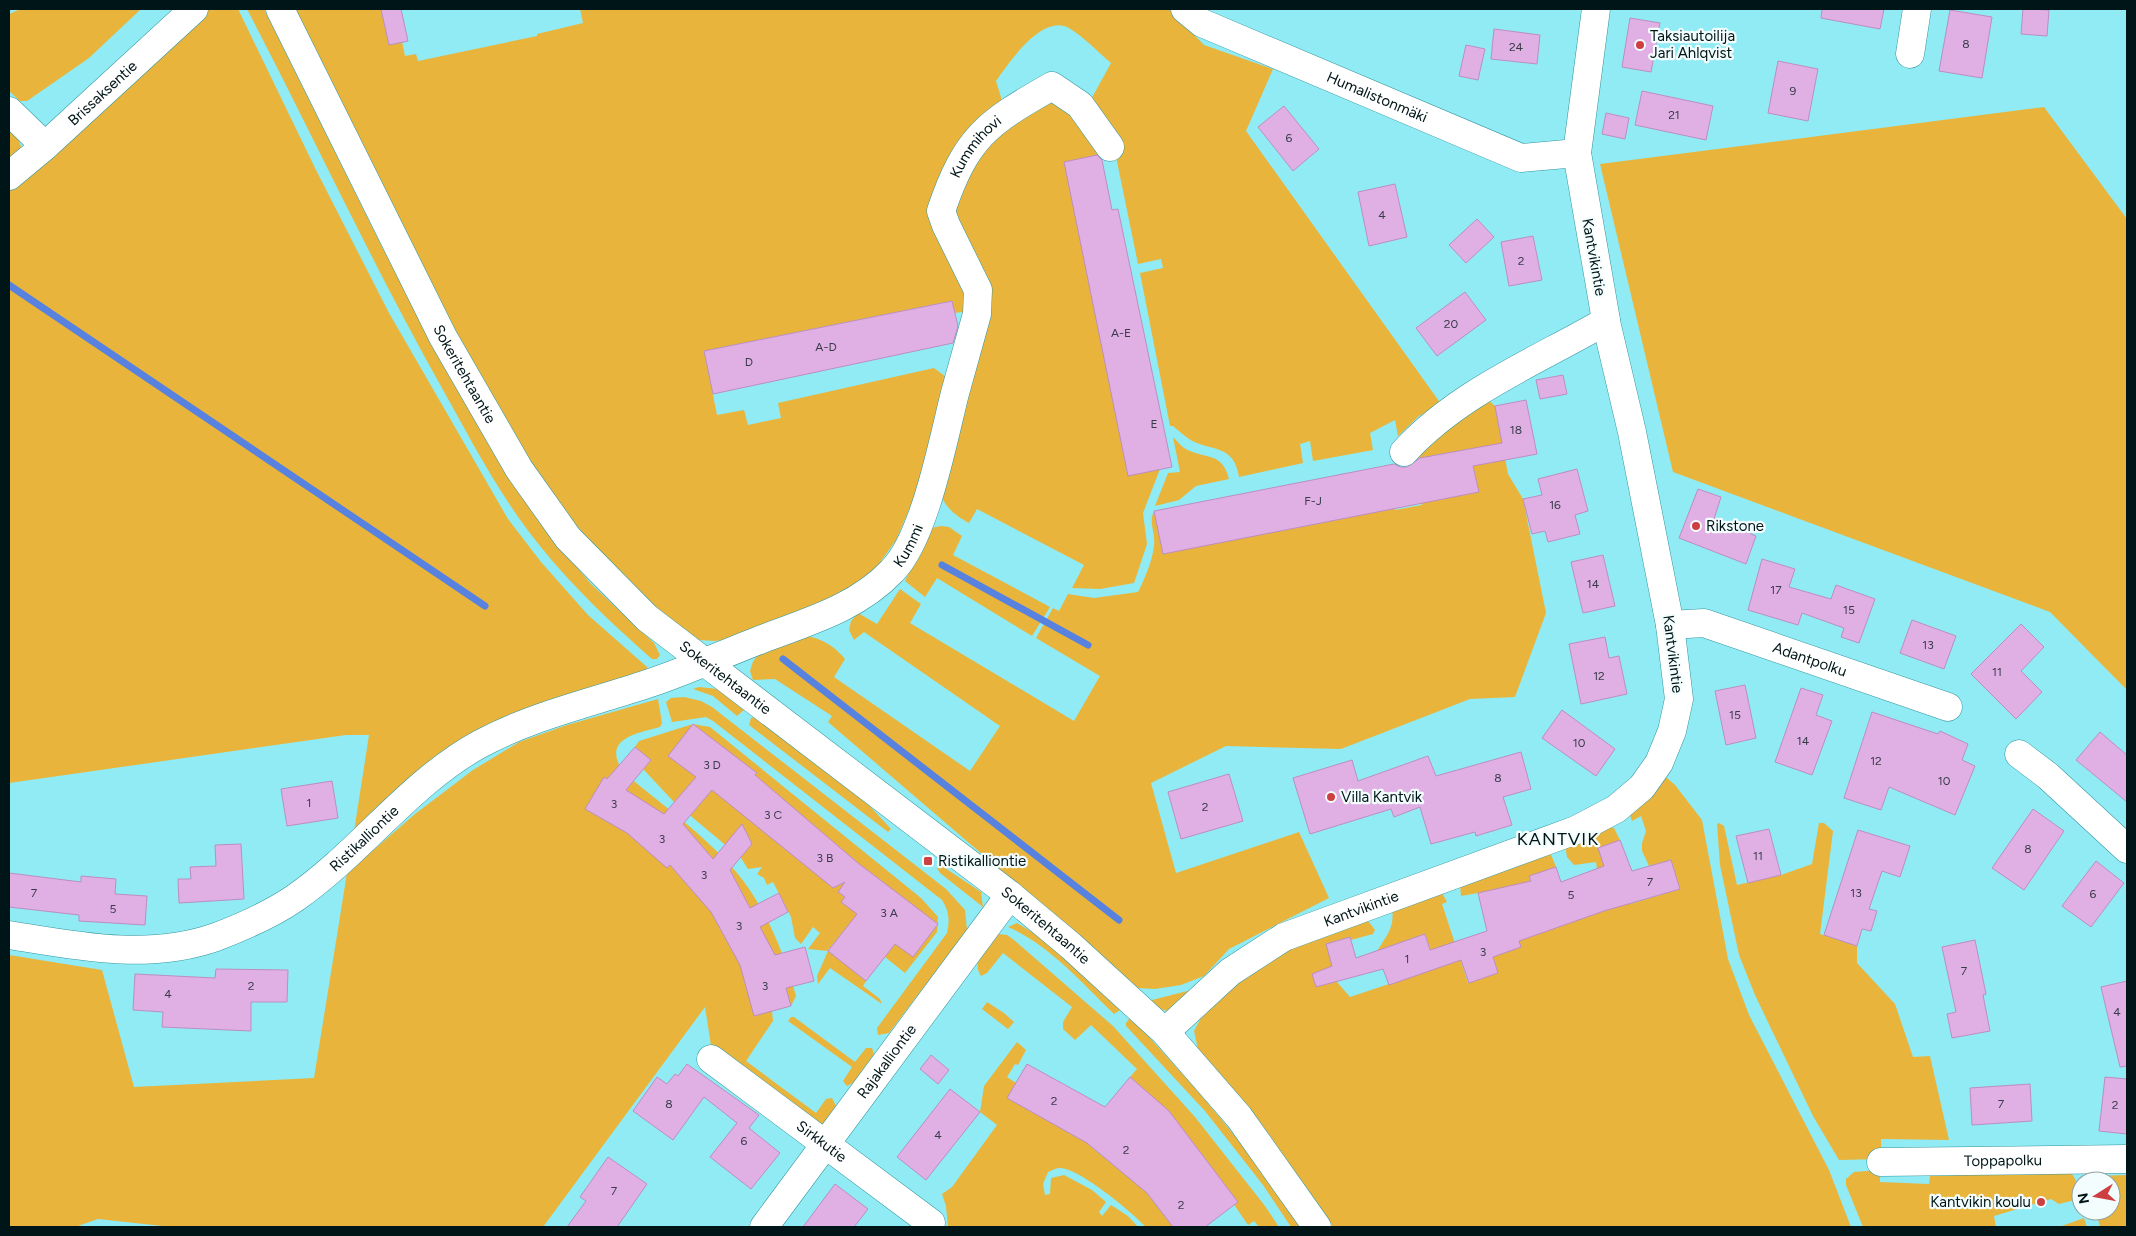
<svg xmlns="http://www.w3.org/2000/svg" width="2136" height="1236" font-family="Figtree,sans-serif">
	<style>
		.green { fill: #e9b43b }
		.lines { fill: none; stroke-linecap: round; stroke-linejoin: round }
		.stream { stroke: #5782df; stroke-width: 7 }
		.building { fill: #e0b0e4; stroke: #bc8ec0 }
		.minor-casing { stroke: #34959e; stroke-width: 29 }
		.minor { stroke: #fff; stroke-width: 28 }
		.poi-dot { fill: #ce3f42; stroke: #f4fdfd; stroke-width: 2 }
		.labels { text-anchor: middle; dominant-baseline: central; stroke-width: 4.5; stroke-linejoin: round; paint-order: stroke }
		.number-label { font-size: 12px; fill: #383c4a }
		.poi-label { font-size: 15px; fill: #001517; stroke: #f4fdfd; text-anchor: start }
		.street-label { font-size: 15px; fill: #001517; stroke: #f4fdfd }
		.quarter-label { font-size: 18px; letter-spacing: 1px; fill: #001517; stroke: #f4fdfd }
	</style>
	<rect width="100%" height="100%" fill="#90ebf4"/>
	<!-- green -->
	<path class="green" d="M21,9H141L89,58L27,101H20L9,91V14Z
		M209,9H238L315,168L389,313L508,519L541,562L588,615L647,667V673L563,701L353,838L369,735H346L9,783V188Z
		M247,9H264L383,249L480,429L541,524L591,584L654,643L660,655L657,659H652C612,624 573,587 540,546C501,498 472,442 442,388C372,264 313,135 247,9Z
		M292,9H381L389,45L402,42L405,56L416,54L418,61L537,36V34L583,23L580,9H1169L1204,45L1273,69L1246,131L1441,404L1419,416L1398,436L1395,420L1370,433L1373,450L1313,461L1310,441L1300,444L1303,463L1239,477C1234,443 1210,452 1189,439C1183,435 1178,430 1173,426H1170L1140,273L1163,268L1161,259L1138,264L1113,142L1089,103L1111,63C1098,52 1084,37 1069,28C1042,13 1008,64 996,81L1004,107L932,197L970,296L964,321L962,312L955,313L952,301L704,351L717,415L744,410L748,425L781,418L778,403L934,368L946,377L918,489L896,540L876,568L850,592L731,639L715,641L699,640L680,629L621,579L549,492L481,380L403,238Z
		M1056,92L1101,154L1065,163L1160,469L1143,513L1147,544L1134,583L1100,589L1072,588L1084,565L977,509L969,523C955,515 947,509 940,494L986,317L946,214L982,144Z
		M2044,107L2127,219V690L2050,612L1673,472L1600,164Z
		M13,132L17,135L21,147L17,157L9,163V133Z
		M1486,398L1495,406L1508,474L1523,499L1546,613L1515,697L1470,699L1341,749L1226,746L1151,783L1176,873L1299,832L1329,898L1229,949L1204,976L1181,985L1155,989L1138,988L828,722L832,716L775,679L753,680L750,671C751,668 752,663 754,660C759,652 797,635 806,636C821,638 836,647 845,659L834,677L970,771L1000,726L864,632L854,640L849,630L851,621L858,613L877,624L900,589L921,604L910,623L1074,721L1100,676L1036,638L1053,608L1059,611L1068,594L1094,598L1138,592C1145,578 1152,562 1154,546C1156,533 1148,523 1154,511L1163,554L1393,503L1395,510L1422,505L1421,498H1447L1478,492L1470,449L1415,459L1425,442Z
		M1173,437C1176,440 1180,445 1184,448C1203,460 1222,450 1229,479L1196,486L1179,500L1155,506L1168,473L1180,472Z
		M941,526L949,527L962,536L953,555L1050,607L1032,636L937,578L925,597L905,581L931,528Z
		M699,687L718,689L744,710L737,716L713,696L693,689Z
		M684,697L701,701L712,707L946,889L965,910L967,930L889,1033L878,1035L877,1028L947,933C950,920 949,911 942,900L713,721L706,717L672,722L666,702L671,698Z
		M658,699L662,723L660,727C634,734 602,739 623,772C661,804 705,835 737,873C766,908 784,953 796,996L791,1006L772,1011L773,1021L746,1061L816,1113L826,1099L832,1098L836,1106L822,1125L819,1126L712,1052L705,1007L543,1227H172L98,1219L75,1227H9V955L102,970L134,1087L314,1078L347,873L415,814L473,770L519,742L567,725Z
		M755,717L865,801L891,829L888,832L749,725L751,718Z
		M693,724L710,727L921,898L938,917L937,932L905,973L885,957L842,933L828,950L866,981L863,986L880,999L882,1004L830,968L818,984L817,976L828,951L808,949L820,933L813,927L801,944L795,938L791,917L773,882L767,885L764,878L757,874L762,867L748,869L741,858L674,802L643,769L651,760L635,747L639,741Z
		M1661,773L1675,785L1702,820L1728,959L1749,1015L1829,1170L1851,1227H1333L1268,1133L1198,1049L1194,1031L1202,1016L1235,982L1272,955L1365,917L1375,930L1373,934L1351,940L1350,937L1326,944L1337,982L1350,997L1437,968L1425,934L1377,951C1387,935 1395,927 1392,908L1441,891L1447,902L1442,904L1468,983L1498,973L1493,957L1521,947L1512,922L1478,893L1461,896L1460,884L1550,852L1556,867L1529,877L1548,930L1597,869L1596,862L1574,865L1567,857L1565,845L1610,827L1614,828L1620,840L1598,849L1606,870L1621,875L1630,904L1680,889L1671,860L1649,866L1642,851V843L1646,831L1641,816L1632,821L1630,815Z
		M1719,823L1724,826L1737,885L1781,875L1812,864L1819,823H1824L1833,831L1820,934L1857,946V963L1895,1004L1913,1057L1930,1056L1949,1140L1881,1139V1159L1839,1160L1813,1116L1755,995L1739,955L1720,865L1717,824Z
		M939,864L981,892L983,907L940,873L937,868Z
		M1017,923L1040,937L1120,1010L1114,1014L1112,1012C1080,981 1049,945 1008,927Z
		M998,934L1007,935L1014,940L1113,1026L1195,1117L1265,1206L1279,1227H1259L1254,1221L1248,1225C1215,1176 1175,1116 1130,1077L1137,1069L1091,1025L1075,1040L1063,1029V1022L1072,1007L1003,953L987,973L981,976C970,961 989,945 998,934Z
		M1203,987L1168,1011L1160,1009L1151,1002L1152,1000Z
		M987,1002L1004,1013L1014,1022L1008,1029L982,1009Z
		M791,1017H794L855,1062L866,1048H872L874,1054L853,1083L847,1086L843,1081L852,1067L788,1021Z
		M1129,1019H1132C1194,1085 1252,1151 1300,1227H1291L1263,1185L1205,1111L1126,1026V1023Z
		M1017,1042L1026,1050L1018,1065L1015,1064L1007,1077L1016,1083L1007,1098L1080,1139L1100,1105L1114,1114L1089,1145L1146,1192L1173,1227H1146C1133,1213 1077,1166 1059,1168C1056,1168 1051,1171 1048,1172L1043,1184L1045,1195L1050,1194L1051,1178L1064,1175L1092,1190L1106,1202L1099,1212L1102,1216L1111,1205L1128,1216L1138,1227H948L946,1206L942,1194L952,1187L997,1125L980,1112L984,1086Z
		M1880,1170V1182L1929,1184L1930,1176L2068,1171C2079,1178 2077,1188 2075,1200L2059,1204L2051,1199L1994,1216L1996,1227H1863L1846,1185V1179L1854,1172Z
		M2127,1175V1227H2100L2096,1211H2111V1181H2092V1176Z
		M2084,1218L2087,1227H2059Z"/>
	<g class="lines">
		<!-- stream -->
		<path class="stream" d="M9,285L485,606
			M942,565L1088,645
			M783,659L1119,920"/>
	</g>
	<!-- building -->
	<path class="building" d="M381,9H401L408,41L389,45Z
		M1822,9H1884L1880,29L1821,18Z
		M2023,9L2049,10L2047,36L2021,34Z
		M1950,10L1992,17L1982,78L1939,71Z
		M1630,18L1660,23L1651,72L1622,67Z
		M1494,29L1540,35L1537,64L1491,59Z
		M1466,45L1485,49L1478,80L1459,76Z
		M1778,61L1818,69L1808,121L1768,113Z
		M1642,91L1713,106L1706,140L1635,125Z
		M1284,106L1319,149L1293,171L1258,127Z
		M1606,113L1629,118L1625,139L1602,134Z
		M1097,155L1102,160L1112,210L1118,209L1172,467L1128,476L1064,162Z
		M1395,184L1407,237L1369,246L1358,192Z
		M1477,219L1494,237L1466,263L1449,245Z
		M1533,236L1542,280L1509,286L1501,242Z
		M1465,292L1486,320L1437,356L1416,328Z
		M952,301L958,326L953,343L713,394L704,351Z
		M1563,375L1567,394L1540,399L1536,380Z
		M1526,400L1537,454L1473,466L1479,492L1163,554L1154,511L1394,464L1400,467H1407L1420,458L1502,443L1495,406Z
		M1577,469L1588,511L1575,515L1580,534L1548,542L1545,531L1532,534L1523,499L1542,495L1538,479Z
		M1698,489L1721,497L1714,519L1756,536L1746,564L1679,538Z
		M1603,555L1615,606L1583,613L1571,562Z
		M1762,559L1795,569L1789,587L1831,599L1836,585L1875,599L1859,643L1841,637L1844,628L1802,613L1798,625L1748,610Z
		M1912,620L1956,636L1944,669L1900,653Z
		M2021,624L2044,647L2021,671L2042,692L2016,719L1971,674Z
		M1605,637L1609,658L1619,656L1627,694L1581,704L1569,644Z
		M1745,685L1756,738L1726,745L1715,691Z
		M1801,688L1823,695L1816,715L1832,721L1812,775L1775,762Z
		M1562,710L1615,749L1596,776L1542,738Z
		M1872,712L1938,734L1940,731L1968,744L1962,760L1975,766L1955,815L1889,787L1881,810L1844,798Z
		M693,724L757,773L755,775L858,863L938,924L913,957L895,944L866,981L828,951L857,914L841,902L845,897L838,892L845,882L833,888L712,790L683,824L713,859L742,824L752,844L730,870L750,908L779,893L788,912L760,927L775,955L805,947L814,981L786,988L791,1006L754,1016L740,965L711,912L670,865L667,868L627,833L585,809L604,777L607,779L635,747L651,760L626,790L664,814L696,777L668,756Z
		M2100,732L2127,755V802L2076,760Z
		M1521,752L1531,789L1503,797L1512,825L1476,836L1475,832L1431,844L1420,807L1394,817L1391,809L1310,834L1293,778L1352,760L1358,781L1428,756L1436,776Z
		M1229,774L1243,821L1181,839L1168,792Z
		M332,781L338,818L287,826L281,789Z
		M2033,809L2064,831L2024,890L1992,868Z
		M1769,829L1781,875L1748,883L1736,836Z
		M1858,830L1910,846L1900,877L1882,871L1869,909L1877,911L1871,931L1862,929L1857,946L1824,935Z
		M1620,840L1632,871L1671,860L1680,889L1604,911L1519,941L1521,947L1493,957L1498,973L1469,983L1461,960L1389,985L1383,969L1316,987L1312,974L1332,966L1326,944L1350,937L1356,958L1425,934L1430,950L1487,931L1478,893L1531,881L1529,876L1556,867L1561,882L1604,866L1598,848Z
		M241,844L244,899L179,903L178,879H191L190,867L216,866L215,845Z
		M2096,861L2124,883L2091,927L2062,906Z
		M9,873L81,882V876L116,879L115,894L147,896L145,925L79,921V915L9,907Z
		M1975,940L1986,994L1983,995L1990,1031L1952,1038L1947,1014L1956,1012L1942,947Z
		M216,969L288,970L287,1002H251V1031L162,1027L163,1012L133,1010L135,974L215,978Z
		M2127,981V1066L2120,1067L2101,987Z
		M931,1055L949,1070L938,1084L920,1069Z
		M687,1064L759,1115L749,1128L780,1153L751,1189L710,1157L737,1123L704,1097L673,1140L633,1111L657,1077L667,1084L675,1074L678,1076Z
		M1027,1064L1105,1107L1130,1077L1169,1111L1238,1202L1205,1227H1173L1147,1193L1087,1143L1007,1098Z
		M2105,1077L2127,1079V1134L2099,1131Z
		M2030,1084L2032,1121L1972,1125L1970,1088Z
		M950,1089L980,1112L926,1180L897,1157Z
		M608,1157L647,1184L617,1227H567L586,1201L580,1197Z
		M835,1184L868,1209L854,1227H803Z"/>
	<g class="lines">
		<!-- minor casing -->
		<g class="minor-casing">
			<g id="minor">
				<path id="s1" d="M280,9L443,337L519,469L568,538L647,618L1010,895L1071,946L1165,1032L1239,1117L1317,1227"/>
				<path id="s2" d="M1185,9L1202,23L1521,158L1577,153"/>
				<path d="M1910,54L1917,9"/>
				<path d="M9,111L45,146"/>
				<path id="s3" d="M9,176L45,146L194,9"/>
				<path d="M1404,452C1459,392 1537,361 1606,321"/>
				<path id="s4" d="M1670,625L1704,623L1948,707"/>
				<path d="M2019,754L2048,776L2127,849"/>
				<path id="s5" d="M9,935C77,946 148,961 216,937C242,927 272,914 295,898C361,852 409,783 480,744C532,716 590,703 647,684C687,671 725,653 765,638C810,621 858,607 892,571C925,538 943,440 955,393C962,367 970,340 977,314L978,290L946,225L941,211C966,137 987,123 1052,86L1080,105L1110,147"/>
				<path id="s6" d="M1165,1032L1230,972L1284,937L1576,830L1616,809L1642,787L1659,763L1672,731L1679,699L1670,625L1632,432L1607,326L1577,153L1596,9"/>
				<path id="s7" d="M711,1059L931,1223"/>
				<path id="s8" d="M1881,1162L2127,1159"/>
				<path id="s9" d="M764,1227L1010,895"/>
			</g>
		</g>
		<!-- minor -->
		<use href="#minor" class="minor"/>
	</g>
	<!-- markers -->
	<g class="poi-dot">
		<circle cx="1640" cy="45" r="5"/>
		<circle cx="1696" cy="526" r="5"/>
		<circle cx="1331" cy="797" r="5"/>
		<rect x="923" y="856" width="10" height="10" rx="2.5"/>
		<circle cx="2041" cy="1202" r="5"/>
	</g>
	<g class="labels">
		<!-- number labels -->
		<g class="number-label">
			<text x="1966" y="44">8</text>
			<text x="1516" y="47">24</text>
			<text x="1793" y="91">9</text>
			<text x="1674" y="115">21</text>
			<text x="1289" y="138">6</text>
			<text x="1382" y="215">4</text>
			<text x="1521" y="261">2</text>
			<text x="1451" y="324">20</text>
			<text x="1121" y="333">A-E</text>
			<text x="826" y="347">A-D</text>
			<text x="749" y="362">D</text>
			<text x="1154" y="424">E</text>
			<text x="1516" y="430">18</text>
			<text x="1313" y="501">F-J</text>
			<text x="1555" y="505">16</text>
			<text x="1593" y="584">14</text>
			<text x="1776" y="590">17</text>
			<text x="1849" y="610">15</text>
			<text x="1928" y="645">13</text>
			<text x="1997" y="672">11</text>
			<text x="1599" y="676">12</text>
			<text x="1735" y="715">15</text>
			<text x="1803" y="741">14</text>
			<text x="1579" y="743">10</text>
			<text x="1876" y="761">12</text>
			<text x="712" y="765">3 D</text>
			<text x="1498" y="778">8</text>
			<text x="1944" y="781">10</text>
			<text x="309" y="803">1</text>
			<text x="614" y="804">3</text>
			<text x="1205" y="807">2</text>
			<text x="773" y="815">3 C</text>
			<text x="662" y="839">3</text>
			<text x="2028" y="849">8</text>
			<text x="1758" y="856">11</text>
			<text x="825" y="858">3 B</text>
			<text x="704" y="875">3</text>
			<text x="1650" y="882">7</text>
			<text x="34" y="893">7</text>
			<text x="1856" y="893">13</text>
			<text x="2093" y="894">6</text>
			<text x="1571" y="895">5</text>
			<text x="113" y="909">5</text>
			<text x="889" y="913">3 A</text>
			<text x="739" y="926">3</text>
			<text x="1483" y="952">3</text>
			<text x="1407" y="959">1</text>
			<text x="1964" y="971">7</text>
			<text x="251" y="986">2</text>
			<text x="765" y="986">3</text>
			<text x="168" y="994">4</text>
			<text x="2117" y="1012">4</text>
			<text x="1054" y="1101">2</text>
			<text x="669" y="1104">8</text>
			<text x="2001" y="1104">7</text>
			<text x="2115" y="1105">2</text>
			<text x="938" y="1135">4</text>
			<text x="744" y="1141">6</text>
			<text x="1126" y="1150">2</text>
			<text x="614" y="1191">7</text>
			<text x="1181" y="1205">2</text>
		</g>
		<!-- poi labels -->
		<g class="poi-label">
			<text x="1650" y="36">Taksiautoilija<tspan x="1650" dy="17">Jari Ahlqvist</tspan></text>
			<text x="1706" y="526">Rikstone</text>
			<text x="1341" y="797">Villa Kantvik</text>
			<text x="938" y="861">Ristikalliontie</text>
			<text x="2031" y="1202" text-anchor="end">Kantvikin koulu</text>
		</g>
		<!-- street labels -->
		<g class="street-label">
			<text stroke="none"><textPath href="#s3" startOffset="125">Brissaksentie</textPath></text>
			<text stroke="none"><textPath href="#s2" startOffset="212">Humalistonmäki</textPath></text>
			<text stroke="none"><textPath href="#s5" startOffset="1446">Kummihovi</textPath></text>
			<text transform="translate(1594 257) rotate(80)">Kantvikintie</text>
			<text stroke="none"><textPath href="#s1" startOffset="409">Sokeritehtaantie</textPath></text>
			<text stroke="none"><textPath href="#s5" startOffset="1019">Kummi</textPath></text>
			<text transform="translate(1673 654) rotate(83)">Kantvikintie</text>
			<text stroke="none"><textPath href="#s4" startOffset="146">Adantpolku</textPath></text>
			<text stroke="none"><textPath href="#s1" startOffset="814">Sokeritehtaantie</textPath></text>
			<text stroke="none"><textPath href="#s5" startOffset="389">Ristikalliontie</textPath></text>
			<text stroke="none"><textPath href="#s6" startOffset="235">Kantvikintie</textPath></text>
			<text stroke="none"><textPath href="#s1" startOffset="1219">Sokeritehtaantie</textPath></text>
			<text stroke="none"><textPath href="#s9" startOffset="206">Rajakalliontie</textPath></text>
			<text stroke="none"><textPath href="#s7" startOffset="138">Sirkkutie</textPath></text>
			<text stroke="none"><textPath href="#s8" startOffset="122">Toppapolku</textPath></text>
		</g>
		<!-- quarter labels -->
		<g class="quarter-label">
			<text x="1558" y="839">KANTVIK</text>
		</g>
	</g>
	<!-- border -->
	<rect width="2136" height="1236" fill="none" stroke="#001517" stroke-width="20"/>
	<!-- north arrow -->
	<g transform="translate(2096 1196) rotate(259)"><circle r="24" fill="#f4fdfd" stroke="#92a0a1"/>
	<path d="M0-4L9 19L0 12L-9 19Z" fill="#ce3f42"/>
	<text y="-8" font-size="14" font-weight="bold" text-anchor="middle" fill="#001517">N</text>
	</g>
</svg>
